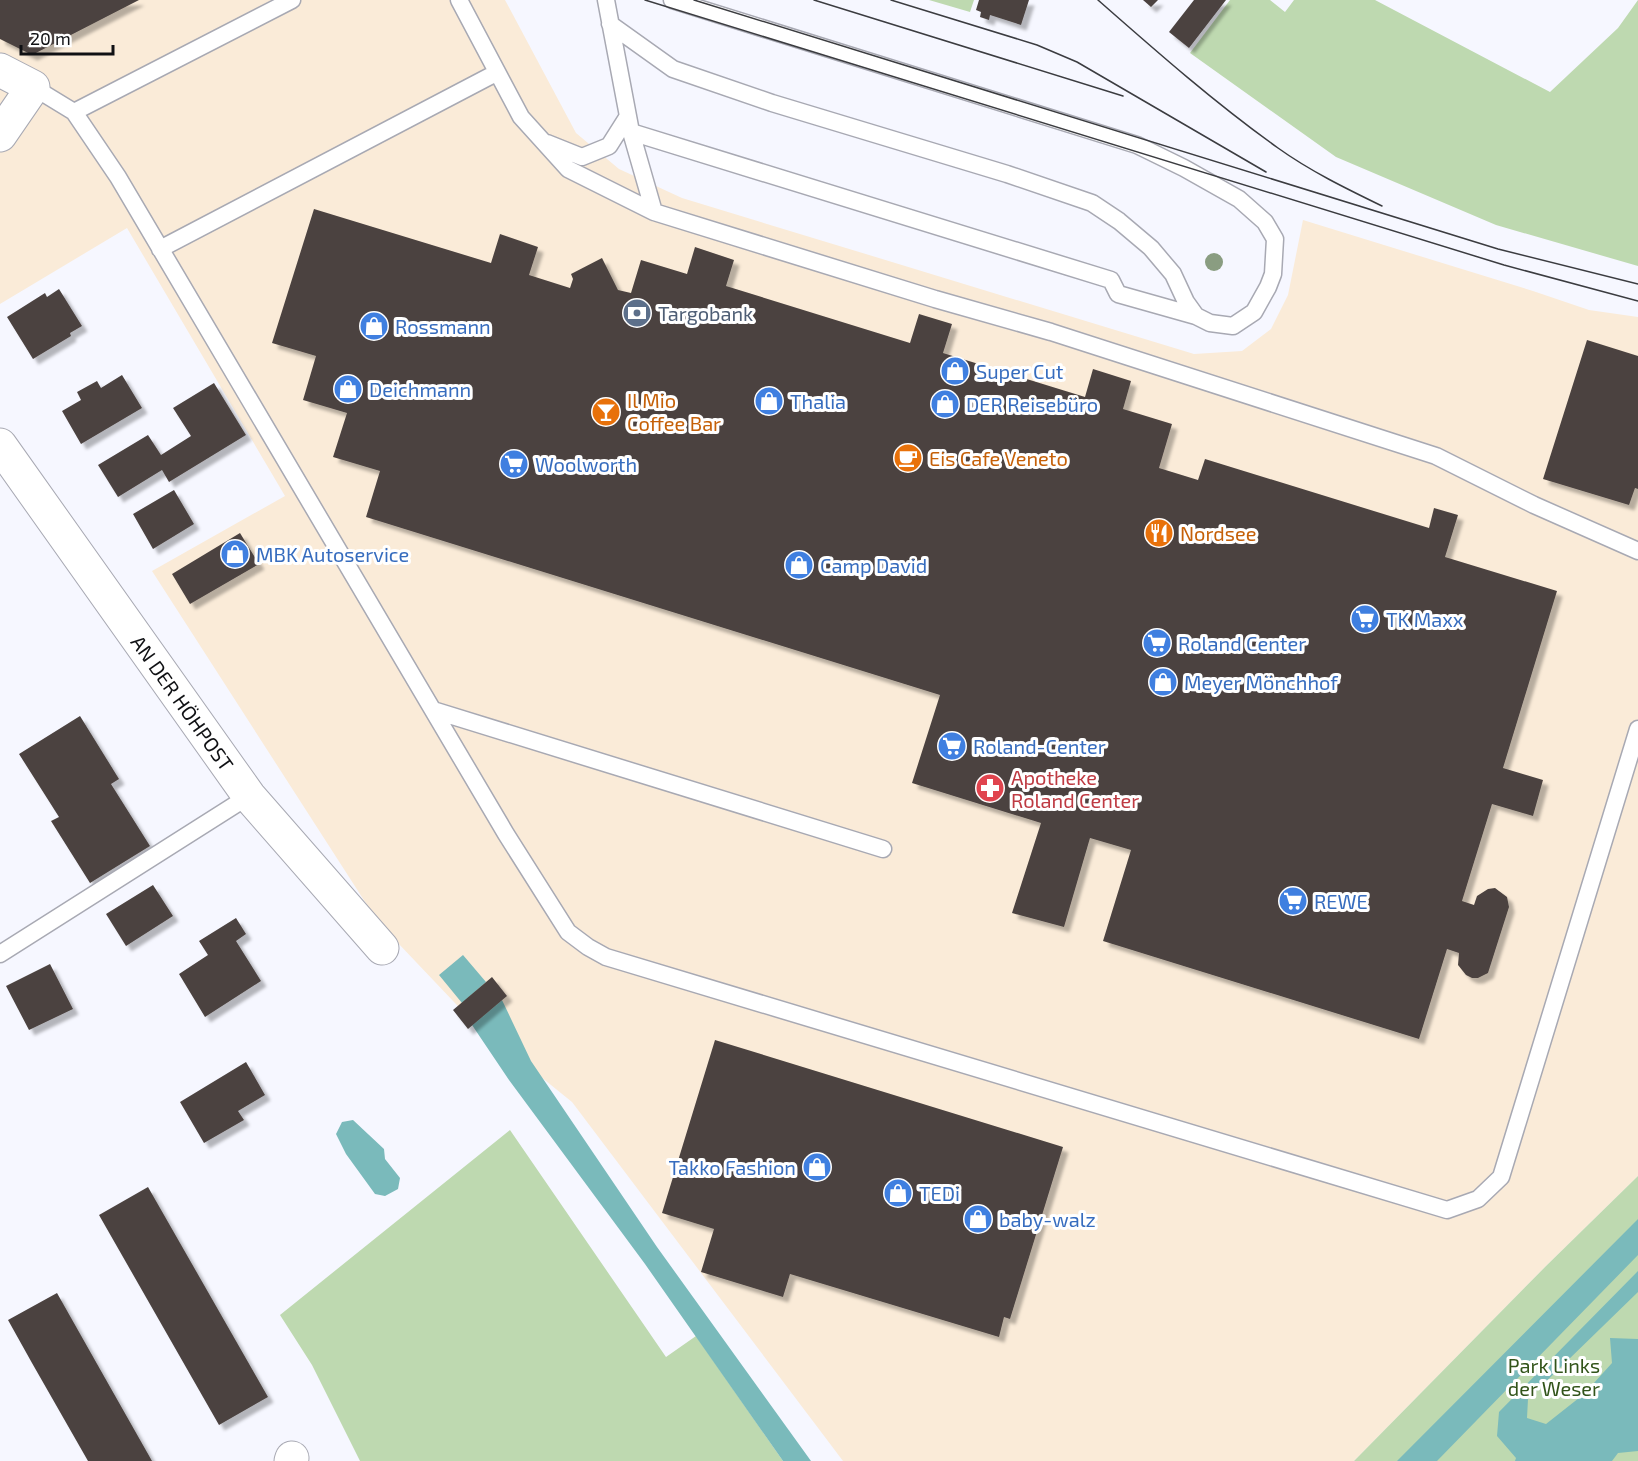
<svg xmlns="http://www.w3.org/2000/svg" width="1638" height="1461" font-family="'Exo 2',sans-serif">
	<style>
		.commercial { fill: #faebd8 }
		.green { fill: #bed9b0 }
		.water { fill: #7ababb }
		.building { fill: #4c4340; filter: url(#shadow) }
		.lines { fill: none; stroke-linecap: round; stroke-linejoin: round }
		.lane-casing { stroke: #a8a9b3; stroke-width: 19 }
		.street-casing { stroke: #a8a9b3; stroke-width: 35 }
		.lane { stroke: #fff; stroke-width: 16 }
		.street { stroke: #fff; stroke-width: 33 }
		.tram { stroke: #3b3c40; stroke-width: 1.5 }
		.tree { fill: #8a9d81 }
		.labels { text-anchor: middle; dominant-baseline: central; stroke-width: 6; stroke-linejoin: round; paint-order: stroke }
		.service-label { font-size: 20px; fill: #4e5e75; stroke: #fff; text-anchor: start }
		.shop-label { font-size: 20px; fill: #366cbe; stroke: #fff; text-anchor: start }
		.food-label { font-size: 20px; fill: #c56008; stroke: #fff; text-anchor: start }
		.street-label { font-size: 20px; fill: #101114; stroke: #fff }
		.health-label { font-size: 20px; fill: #be3a42; stroke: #fff; text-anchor: start }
		.park-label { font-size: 20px; fill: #32541a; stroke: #fff }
	</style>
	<defs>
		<filter id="shadow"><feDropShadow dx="5.5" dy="5.5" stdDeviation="1.5" flood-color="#0004"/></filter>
	</defs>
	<rect width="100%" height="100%" fill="#f6f7ff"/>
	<!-- commercial -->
	<path class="commercial" d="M0,0H505L576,133L619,169L682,198L1194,354L1242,351L1271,329L1288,295L1303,220L1533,291L1589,310L1638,317V1176L1546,1266L1354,1461H843L572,1102L473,1022L378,922L152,571L285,496L127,228L0,304Z"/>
	<!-- green -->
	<path class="green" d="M929,0H974L970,12Z
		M1230,0H1270L1285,12L1294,0H1375L1550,92L1618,28L1638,0V266L1496,225L1336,157L1190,53Z
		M510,1130L666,1357L696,1336L783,1461H360L312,1365L280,1315Z
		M1638,1176V1461H1354L1546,1266Z"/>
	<!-- water -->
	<path class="water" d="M463,955L486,982L462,1003L439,975Z
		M502,1000L531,1061L657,1247L811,1461H783L645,1264L509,1080L472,1025Z
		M353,1120L384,1149L385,1159L400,1178L398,1189L385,1196L375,1194L346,1154L336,1134L342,1122Z
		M1638,1219V1255L1437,1461H1397Z
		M1638,1271V1292L1528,1399L1527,1418L1546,1424L1584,1394L1612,1363L1610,1338L1638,1339V1451L1618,1453L1612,1461H1515L1516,1458L1497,1436L1499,1412Z"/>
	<!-- building -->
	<path class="building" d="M0,0H139L32,55L0,39Z
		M979,0H1029L1021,25L990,15L989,20L980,17L981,12L976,10Z
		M1143,0H1158L1151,7Z
		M1194,0H1226L1189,48L1169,32Z
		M314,209L491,263L500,234L538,247L529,275L570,288L573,279L571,274L602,258L618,290L631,293L641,260L687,274L695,247L734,260L726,286L910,343L919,314L952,324L943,353L1085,397L1093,369L1131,381L1123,409L1172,424L1159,468L1198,480L1205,459L1429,528L1434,508L1458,515L1445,557L1557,591L1503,768L1543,780L1533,816L1492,804L1462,901L1474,905L1477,896L1488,889L1495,888L1507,897L1509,907L1488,973L1478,978H1472L1466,975L1458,965L1459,953L1447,949L1419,1039L1103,941L1131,850L1090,838L1064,927L1012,913L1041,823L912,783L940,695L366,517L380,471L333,457L347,413L303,400L316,356L272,343Z
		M59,289L82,326L70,333L71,336L33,359L7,317L45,293L47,297Z
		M1587,340L1638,356V489L1635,488L1629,505L1543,479Z
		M122,375L142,408L81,444L62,411L81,400L77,392L97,381L101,388Z
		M214,383L246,435L169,482L162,470L118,497L98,465L148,435L161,455L191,436L173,408Z
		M174,490L194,524L153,549L133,514Z
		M240,533L259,564L190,604L172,574Z
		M80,716L119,779L111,784L150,846L90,883L51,821L59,817L19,754Z
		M153,885L173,916L126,946L106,914Z
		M236,918L246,934L236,941L261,981L205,1017L179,974L208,955L199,941Z
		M50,964L73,1009L29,1030L6,986Z
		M492,977L507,996L468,1029L453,1010Z
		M715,1040L1063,1147L1010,1319L1004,1317L999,1337L790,1274L783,1297L701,1272L714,1229L662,1213Z
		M246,1062L265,1095L238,1111L244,1120L204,1143L180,1102Z
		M148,1187L268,1397L219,1425L99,1215Z
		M57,1293L105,1378L152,1461H88L32,1363L8,1320Z"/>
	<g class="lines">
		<!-- lane casing -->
		<g class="lane-casing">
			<path id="lane" d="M459,0L521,117L568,169L654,212L935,299L1051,332L1436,456L1534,505L1638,551
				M606,0L631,132L654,212
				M610,24L673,69L772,103L1007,174L1092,203L1119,221L1151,248L1173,274L1186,302L1196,316
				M33,87L74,112L118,177L506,834L568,932L588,947L606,957L1447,1210L1478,1199L1501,1177L1638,729
				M74,112L292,0
				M631,132L1111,280L1118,294L1196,316L1210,323L1233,326L1254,312L1268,287L1273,274L1275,239L1265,222L1239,199L1184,168L1137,145L672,0
				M547,143L582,157L609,146L628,116
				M160,249L496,73
				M433,710L883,849
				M0,954L249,796"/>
		</g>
		<!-- street casing -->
		<g class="street-casing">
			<g id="street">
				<path d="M0,70L33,87L0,135"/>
				<path id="s1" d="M0,445L249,796L382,948"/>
				<path d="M291,1461L292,1458"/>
			</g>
		</g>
		<!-- lane -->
		<use href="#lane" class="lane"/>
		<!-- street -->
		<use href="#street" class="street"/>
		<!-- tram -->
		<path class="tram" d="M645,0L1504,265L1638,301
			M694,0L1498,249L1638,284
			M814,0L1123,96
			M891,0L1037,45L1077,62L1266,172
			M1098,0C1156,51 1215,103 1278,148C1310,171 1347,189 1382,206"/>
	</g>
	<!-- trees -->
	<circle class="tree" cx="1214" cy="262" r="9"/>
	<!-- icons -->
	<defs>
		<g id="bank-disc" transform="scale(1.5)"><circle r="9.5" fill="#5c6f8a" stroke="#fff"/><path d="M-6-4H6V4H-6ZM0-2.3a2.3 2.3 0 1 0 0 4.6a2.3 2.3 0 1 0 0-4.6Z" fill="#fff"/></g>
		<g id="shop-disc" transform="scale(1.5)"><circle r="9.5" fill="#3f7fe0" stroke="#fff"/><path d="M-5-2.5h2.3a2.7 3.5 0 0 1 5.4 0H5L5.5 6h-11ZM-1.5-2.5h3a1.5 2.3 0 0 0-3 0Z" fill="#fff"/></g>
		<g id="bar-disc" transform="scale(1.5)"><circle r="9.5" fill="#e8710a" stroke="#fff"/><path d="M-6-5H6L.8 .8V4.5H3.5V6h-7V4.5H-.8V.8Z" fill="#fff"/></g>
		<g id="cafe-disc" transform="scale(1.5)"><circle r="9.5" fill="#e8710a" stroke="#fff"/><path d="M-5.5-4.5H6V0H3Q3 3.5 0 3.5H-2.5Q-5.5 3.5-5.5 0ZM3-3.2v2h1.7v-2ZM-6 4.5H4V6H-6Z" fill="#fff"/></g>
		<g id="supermarket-disc" transform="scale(1.5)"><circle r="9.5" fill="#3f7fe0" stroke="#fff"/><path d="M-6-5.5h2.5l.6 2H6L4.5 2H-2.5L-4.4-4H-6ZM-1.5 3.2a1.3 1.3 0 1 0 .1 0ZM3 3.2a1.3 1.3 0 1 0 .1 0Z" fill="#fff"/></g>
		<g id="restaurant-disc" transform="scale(1.5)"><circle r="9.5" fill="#e8710a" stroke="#fff"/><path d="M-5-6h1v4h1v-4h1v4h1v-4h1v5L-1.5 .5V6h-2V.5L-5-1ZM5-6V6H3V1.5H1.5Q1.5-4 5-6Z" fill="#fff"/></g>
		<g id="pharmacy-disc" transform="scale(1.5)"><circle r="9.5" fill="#e0444e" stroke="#fff"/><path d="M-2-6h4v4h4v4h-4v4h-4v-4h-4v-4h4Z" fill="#fff"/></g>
	</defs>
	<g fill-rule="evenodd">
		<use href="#bank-disc" x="637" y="313"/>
		<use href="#shop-disc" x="374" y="326"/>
		<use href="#shop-disc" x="955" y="371"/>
		<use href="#shop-disc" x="348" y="389"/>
		<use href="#shop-disc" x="769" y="401"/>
		<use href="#shop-disc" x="945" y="404"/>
		<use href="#bar-disc" x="606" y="412"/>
		<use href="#cafe-disc" x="908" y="458"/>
		<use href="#supermarket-disc" x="514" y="464"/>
		<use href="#restaurant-disc" x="1159" y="533"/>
		<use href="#shop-disc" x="235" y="554"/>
		<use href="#shop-disc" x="799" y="565"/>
		<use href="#supermarket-disc" x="1365" y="619"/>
		<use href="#supermarket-disc" x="1157" y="643"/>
		<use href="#shop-disc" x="1163" y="682"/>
		<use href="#supermarket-disc" x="952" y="746"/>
		<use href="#pharmacy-disc" x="990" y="788"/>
		<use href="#supermarket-disc" x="1293" y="901"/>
		<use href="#shop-disc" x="817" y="1167"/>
		<use href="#shop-disc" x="898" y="1193"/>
		<use href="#shop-disc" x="978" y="1219"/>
	</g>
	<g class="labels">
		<!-- service labels -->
		<g class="service-label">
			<text x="658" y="313">Targobank</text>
		</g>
		<!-- shop labels -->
		<g class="shop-label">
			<text x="395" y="326">Rossmann</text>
			<text x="976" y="371">Super Cut</text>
			<text x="369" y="389">Deichmann</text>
			<text x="790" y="401">Thalia</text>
			<text x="966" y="404">DER Reisebüro</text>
			<text x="535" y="464">Woolworth</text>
			<text x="256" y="554">MBK Autoservice</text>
			<text x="820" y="565">Camp David</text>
			<text x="1386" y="619">TK Maxx</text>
			<text x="1178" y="643">Roland Center</text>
			<text x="1184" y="682">Meyer Mönchhof</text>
			<text x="973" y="746">Roland-Center</text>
			<text x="1314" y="901">REWE</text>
			<text x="796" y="1167" text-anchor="end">Takko Fashion</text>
			<text x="919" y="1193">TEDi</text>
			<text x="999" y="1219">baby-walz</text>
		</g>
		<!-- food labels -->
		<g class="food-label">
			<text x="627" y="400">Il Mio<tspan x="627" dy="23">Coffee Bar</tspan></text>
			<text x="929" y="458">Eis Cafe Veneto</text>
			<text x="1180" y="533">Nordsee</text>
		</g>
		<!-- street labels -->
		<g class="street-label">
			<text stroke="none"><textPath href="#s1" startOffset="316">AN DER HÖHPOST</textPath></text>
		</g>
		<!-- health labels -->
		<g class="health-label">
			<text x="1011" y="777">Apotheke<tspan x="1011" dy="23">Roland Center</tspan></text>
		</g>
		<!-- park labels -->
		<g class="park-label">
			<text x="1554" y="1365">Park Links<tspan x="1554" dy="23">der Weser</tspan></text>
		</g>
	</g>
	<!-- scale -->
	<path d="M21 45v9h92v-9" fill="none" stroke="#101114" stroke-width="3"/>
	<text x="30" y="45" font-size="18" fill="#101114" stroke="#ffffff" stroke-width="4.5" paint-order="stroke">20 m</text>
</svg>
